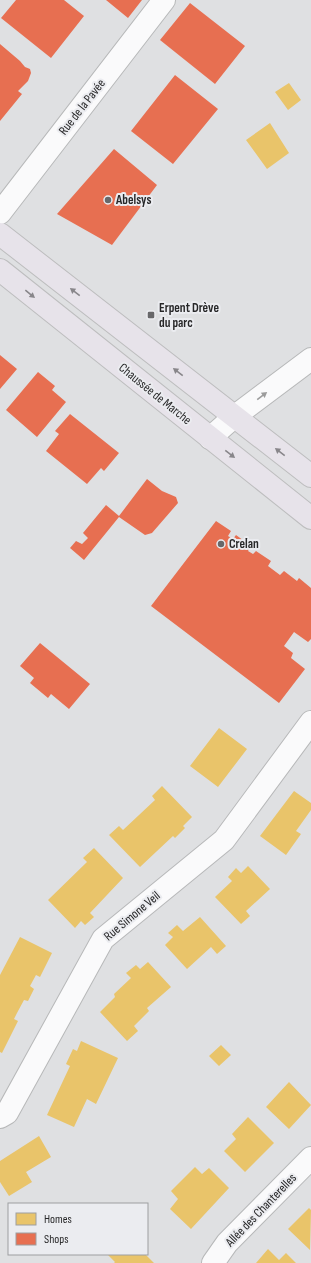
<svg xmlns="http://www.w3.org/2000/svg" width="311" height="1263" font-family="'Sofia Sans Condensed',sans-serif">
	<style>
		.homes { fill: #e9c46a }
		.shops { fill: #e76f51 }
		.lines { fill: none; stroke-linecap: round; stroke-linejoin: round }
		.street-casing { stroke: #b7b8b9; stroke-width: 24 }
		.primary-casing { stroke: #bdbdbe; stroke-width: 24 }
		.street { stroke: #fafafb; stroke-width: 22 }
		.primary { stroke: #e7e3ea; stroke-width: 22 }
		.oneway { fill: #88868a }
		.oneway2 { fill: #9c9c9c }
		.poi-dot { fill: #68686a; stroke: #ebecf0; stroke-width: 1.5 }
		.labels { text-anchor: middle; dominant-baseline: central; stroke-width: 4; stroke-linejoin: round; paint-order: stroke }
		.street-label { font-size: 13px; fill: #282829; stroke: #ebecf0 }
		.poi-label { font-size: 13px; font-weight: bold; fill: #282829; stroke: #ebecf0; text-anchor: start }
	</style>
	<rect width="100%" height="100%" fill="#dfe0e2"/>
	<!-- homes -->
	<path class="homes" d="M289,83L301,100L288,110L275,92Z
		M270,123L289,153L267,169L246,140Z
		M219,728L247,749L218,787L190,766Z
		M162,786L192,817L183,826L185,828L175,838L173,836L140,867L109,835L119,826L123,830L155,800L152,796Z
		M294,791L311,803V810L296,831L301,834L286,855L260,836Z
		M94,848L123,878L90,913L94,917L85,925L81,921L75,928L48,900L87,862L83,858Z
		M248,866L270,889L246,911L250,916L241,924L215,897L232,881L228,877L236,868L241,873Z
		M200,917L226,946L217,954L211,947L187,969L165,945L173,937L168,933L177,925L183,931Z
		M20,937L52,953L40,977L36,975L30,986L34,989L28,1001L24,1000L17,1013L14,1019L18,1021L2,1053L0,1052V975Z
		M148,962L171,987L147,1008L149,1011L134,1026L138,1031L127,1041L100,1012L115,997L114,994L131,978L126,973L136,965L140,969Z
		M81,1041L118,1058L96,1104L87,1099L74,1127L47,1115L70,1066L66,1064L73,1049L77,1051Z
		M221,1045L231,1055L219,1066L209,1056Z
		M289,1082L311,1105L289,1129L266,1107Z
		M248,1117L274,1143L245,1172L224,1151L236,1139L232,1134Z
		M39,1136L51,1157L26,1172L32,1182L9,1196L0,1182V1161Z
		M195,1167L202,1174L209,1168L229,1188L191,1229L170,1209L178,1199L171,1191Z
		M309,1208L311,1210L310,1250L288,1229Z
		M268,1249L279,1260L286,1253L296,1263H256Z
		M109,1254H145L154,1263H114L115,1262L108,1255Z"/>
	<!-- shops -->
	<path class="shops" d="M16,0H64L84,16L51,58L1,18Z
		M106,0H142L128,18Z
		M190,3L245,46L215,84L160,40Z
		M0,44L20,61L25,67L30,69L31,73L28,81L18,91L22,94L0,121Z
		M175,75L218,109L173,164L131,131Z
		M114,149L157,185L112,245L57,214Z
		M0,355L17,369L0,389Z
		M38,372L55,386L52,390L66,402L37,437L6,410Z
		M70,414L119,453L104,471L101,468L87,484L46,451L59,434L55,431Z
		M147,479L162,491L176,497L178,503L152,533L145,535L119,517L84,560L70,548L76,541L82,544L88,538L83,533L106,505L119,516Z
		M216,521L231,531L228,536L233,539L236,535L251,546L248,551L253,554L256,551L271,561L268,566L280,575L284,571L297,581L299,578L311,588V639L308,642L294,632L284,646L293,653L291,658L305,669L279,703L151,606Z
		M40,643L90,684L69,709L51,694L48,698L30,683L34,678L20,666Z"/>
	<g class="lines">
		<!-- street casing -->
		<g class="street-casing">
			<path id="street" d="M0,213L164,0
				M210,438L235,416L311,359
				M0,1117L7,1113L103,939L224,840L311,722
				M213,1263L227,1243L311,1158"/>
		</g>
		<!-- primary casing -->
		<g class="primary-casing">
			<path id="primary" d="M0,234L311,476
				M0,270L311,518"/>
		</g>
		<!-- street -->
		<use href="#street" class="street"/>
		<!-- primary -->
		<use href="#primary" class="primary"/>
	</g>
	<!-- one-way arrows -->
	<defs><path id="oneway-solid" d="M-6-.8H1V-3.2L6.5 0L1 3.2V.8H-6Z"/></defs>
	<g class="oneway">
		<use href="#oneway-solid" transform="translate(75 292) rotate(-142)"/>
		<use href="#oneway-solid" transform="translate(30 294) rotate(39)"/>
		<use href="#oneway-solid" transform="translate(178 372) rotate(-142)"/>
		<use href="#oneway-solid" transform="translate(280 452) rotate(-142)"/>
		<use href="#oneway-solid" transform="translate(230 454) rotate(38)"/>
	</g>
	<use class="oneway2" href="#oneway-solid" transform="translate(262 396) rotate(-37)"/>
	<!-- markers -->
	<g class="poi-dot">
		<circle cx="108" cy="200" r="4"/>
		<rect x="147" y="311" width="8" height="8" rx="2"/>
		<circle cx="221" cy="544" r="4"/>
	</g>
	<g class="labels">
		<!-- street labels -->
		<g class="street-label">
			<text transform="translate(82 107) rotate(-52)">Rue de la Pavée</text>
			<text transform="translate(155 394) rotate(39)">Chaussée de Marche</text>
			<text transform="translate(132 916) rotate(-40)">Rue Simone Veil</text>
			<text transform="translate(261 1210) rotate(-46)">Allée des Chanterelles</text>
		</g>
		<!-- poi labels -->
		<g class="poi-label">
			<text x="116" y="200">Abelsys</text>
			<text x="159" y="308">Erpent Drève<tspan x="159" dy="15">du parc</tspan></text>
			<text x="229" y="544">Crelan</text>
		</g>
	</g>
	<!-- legend -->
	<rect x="8" y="1203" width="140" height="52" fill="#ebecf0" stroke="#9d9ea0"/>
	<rect x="16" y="1213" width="20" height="12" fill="#e9c46a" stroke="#9d9ea0"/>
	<text x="44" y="1223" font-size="12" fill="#282829">Homes</text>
	<rect x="16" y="1233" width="20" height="12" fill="#e76f51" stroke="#9d9ea0"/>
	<text x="44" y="1243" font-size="12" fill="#282829">Shops</text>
</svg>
